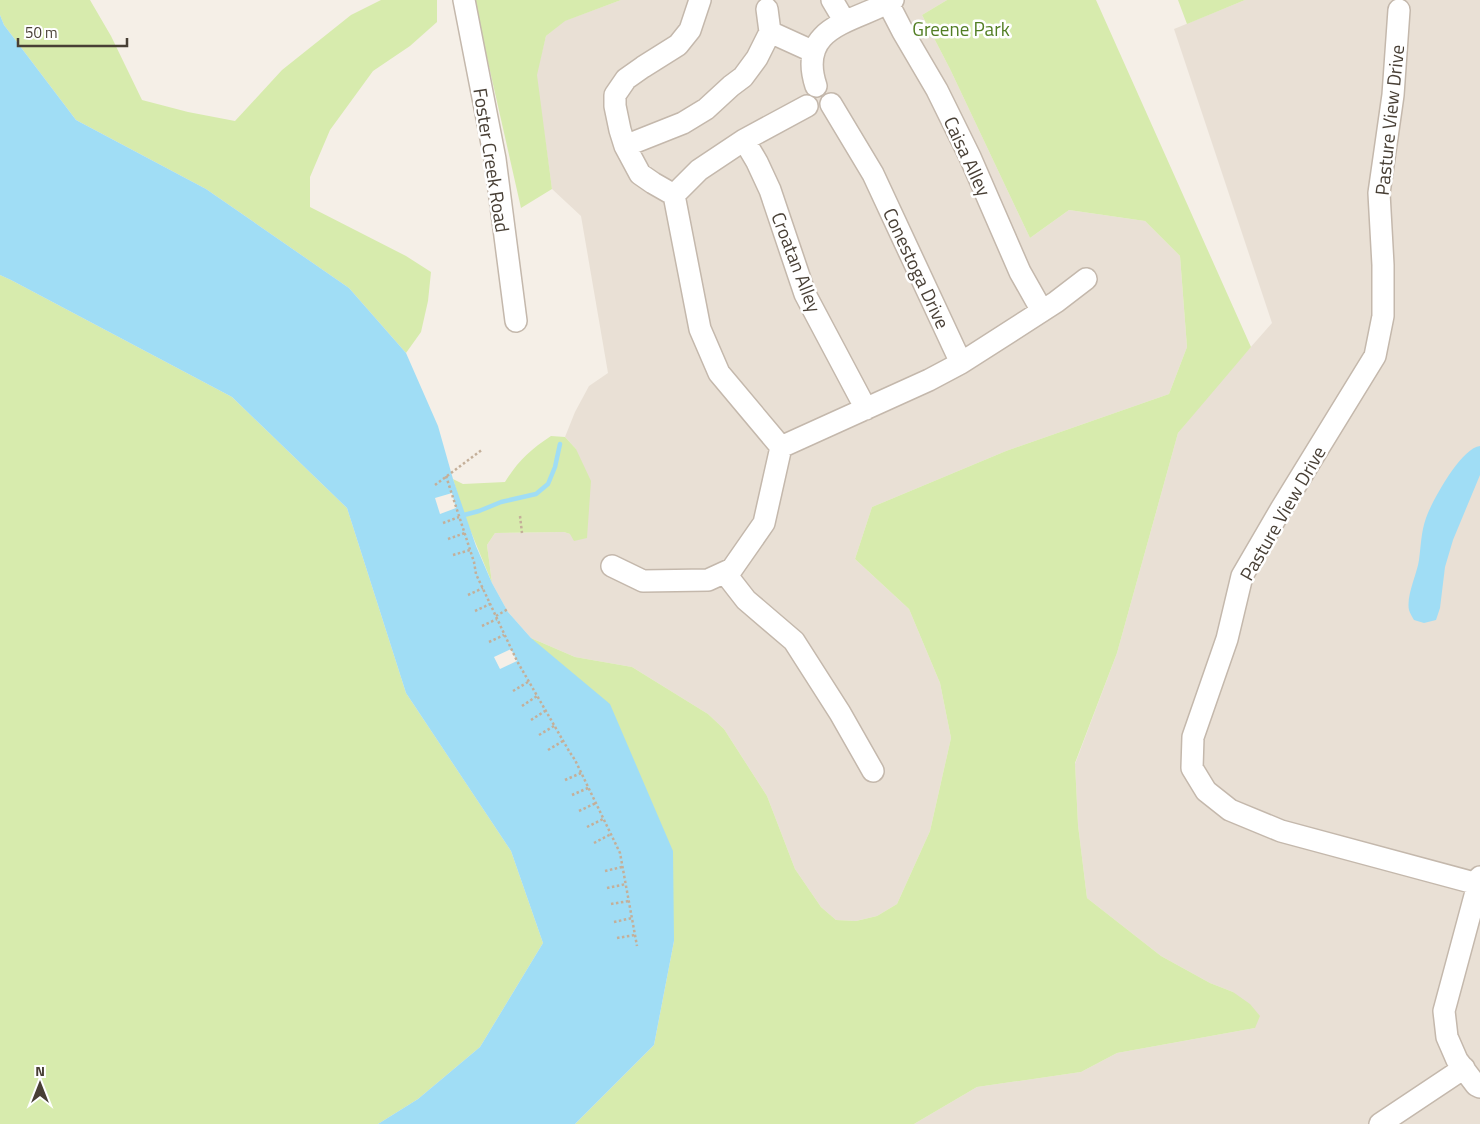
<svg xmlns="http://www.w3.org/2000/svg" width="1480" height="1124" font-family="'Titillium Web',sans-serif">
	<style>
		.residential { fill: #e9e0d5 }
		.green { fill: #d7ebad }
		.water { fill: #a0ddf5 }
		.pier { fill: #f5efe7 }
		.lines { fill: none; stroke-linecap: round; stroke-linejoin: round }
		.stream { stroke: #a0ddf5; stroke-width: 4.5 }
		.minor-casing { stroke: #c4b8ac; stroke-width: 24 }
		.path { stroke: #c4af99; stroke-width: 2.5; stroke-dasharray: 2.5 2.5; stroke-linecap: butt }
		.minor { stroke: #fff; stroke-width: 21 }
		.labels { text-anchor: middle; dominant-baseline: central; stroke-width: 5; stroke-linejoin: round; paint-order: stroke }
		.park-label { font-size: 19px; fill: #527e24; stroke: #fff }
		.street-label { font-size: 19px; fill: #483f35; stroke: #fff }
	</style>
	<rect width="100%" height="100%" fill="#f5efe7"/>
	<!-- residential -->
	<path class="residential" d="M621,0H947L922,15L950,69L1030,238L1069,210L1145,221L1180,256L1187,347L1169,394L1006,451L872,507L855,559L909,609L940,683L951,738L930,831L897,904L877,916L856,921L836,920L821,907L795,869L767,796L724,729L708,714L632,667L575,657L531,638L508,612L492,583L487,545L495,533L564,532L570,534L576,449L565,437L575,412L589,386L608,373L581,216L552,189L536,75L546,36L564,21Z
		M1245,0H1480V1124H914L977,1087L1081,1072L1117,1053L1255,1028L1233,992L1210,983L1161,956L1087,898L1078,825L1075,764L1117,653L1178,433L1212,391L1272,323L1174,29Z"/>
	<!-- green -->
	<path class="green" d="M0,0H90L111,36L142,100L188,112L235,121L282,70L351,15L381,0H437V22L410,46L373,71L330,130L310,177V207L406,256L431,272L428,301L421,332L406,353L349,288L206,189L76,120L4,25L0,15Z
		M474,0H621L565,21L546,36L537,75L552,189L521,208Z
		M947,0H1096L1251,347L1178,433L1117,653L1075,763L1078,825L1087,898L1161,956L1210,983L1233,992L1250,1004L1260,1016L1255,1028L1117,1053L1081,1072L977,1087L914,1124H575L654,1045L674,941L531,638L575,657L632,667L708,714L724,729L767,796L795,869L821,907L836,920L856,921L877,916L897,904L930,831L951,738L940,683L909,609L855,559L872,507L1006,451L1169,394L1187,347L1180,256L1145,221L1069,210L1030,238L950,69L922,15Z
		M1178,0H1245L1187,24Z
		M0,275L11,280L232,397L347,508L406,693L511,851L543,943L480,1047L418,1099L378,1124H0Z
		M551,436L565,437L576,449L591,481L587,538L574,541L570,534L564,532L495,533L487,545L492,583L464,515L453,479L463,484L505,482C518,461 530,450 551,436Z"/>
	<!-- water -->
	<path class="water" d="M0,15L4,25L76,120L206,189L349,288L406,353L438,426L453,479L476,546L492,583L508,612L531,638L610,704L673,851L674,941L654,1045L575,1124H378L418,1099L480,1047L543,943L511,851L406,693L347,508L232,397L11,280L0,275Z
		M1480,446V475L1453,540L1445,567L1440,608L1436,620L1424,623L1414,620C1412,617 1410,613 1409,610C1406,596 1417,574 1419,560C1421,546 1421,532 1426,518C1432,501 1461,448 1480,446Z"/>
	<!-- pier -->
	<path class="pier" d="M452,493L456,508L440,514L435,498Z
		M511,649L517,661L500,669L494,657Z"/>
	<g class="lines">
		<!-- stream -->
		<path class="stream" d="M464,515L479,511L501,502L536,494L548,484L555,467L560,444"/>
		<!-- minor casing -->
		<g class="minor-casing">
			<path id="minor" d="M464,0L495,159L516,321
				M832,0L845,22
				M888,3L903,32L937,90L970,157L1020,272L1042,311
				M1399,10L1393,95L1379,193L1383,265V316L1375,356L1281,509L1242,576L1227,639L1193,737L1192,768L1206,791L1230,810L1281,831L1478,884
				M770,32L814,52
				M816,86C796,25 856,22 893,0
				M744,140L757,162L770,190L805,294L866,409
				M625,146L683,123L706,109L731,86L743,77L757,58L770,32L767,9
				M674,195L653,183L640,174L625,146L620,130L615,106V95L626,79L643,67L678,45L690,30L700,0
				M961,363L1056,302L1086,279
				M781,447L929,380L961,363L873,174L831,104
				M781,447L719,373L700,329L674,195L699,170L744,140L807,106
				M612,566L643,581L708,580L732,569L764,523L781,447
				M725,573L746,600L794,641L840,713L873,771
				M1480,877L1444,1011L1447,1037L1457,1060L1476,1085L1480,1087
				M1380,1124L1464,1068"/>
		</g>
		<!-- path -->
		<path class="path" d="M446,476L474,562L476,574L517,661L569,751L575,760L620,853L637,946
			M435,485L483,449
			M520,516L522,533
			M443,523L459,517
			M448,539L465,533
			M453,555L470,550
			M468,595L483,588
			M475,611L490,604
			M496,616L508,609
			M482,626L497,619
			M489,642L504,635
			M513,691L528,682
			M522,706L537,696
			M531,720L545,711
			M539,735L554,726
			M548,750L563,741
			M565,780L581,773
			M572,795L588,788
			M579,811L596,803
			M587,827L603,819
			M594,843L611,834
			M605,871L622,867
			M607,888L626,884
			M611,904L629,901
			M614,922L632,918
			M617,938L635,935"/>
		<!-- minor -->
		<use href="#minor" class="minor"/>
	</g>
	<g class="labels">
		<!-- park labels -->
		<g class="park-label">
			<text x="961" y="28">Greene Park</text>
		</g>
		<!-- street labels -->
		<g class="street-label">
			<text transform="translate(1389 120) rotate(-84)">Pasture View Drive</text>
			<text transform="translate(968 156) rotate(65)">Caisa Alley</text>
			<text transform="translate(492 160) rotate(81)">Foster Creek Road</text>
			<text transform="translate(797 262) rotate(69)">Croatan Alley</text>
			<text transform="translate(917 268) rotate(65)">Conestoga Drive</text>
			<text transform="translate(1282 513) rotate(-60)">Pasture View Drive</text>
		</g>
	</g>
	<!-- north arrow -->
	<g transform="translate(40 1084)" stroke="#ffffff" stroke-width="4" paint-order="stroke">
	<path d="M0-4L9 19L0 12L-9 19Z" fill="#483f35"/>
	<text y="-8" font-size="14" font-weight="bold" text-anchor="middle" fill="#483f35">N</text>
	</g>
	<!-- scale -->
	<path d="M18 38v8h109v-8" fill="none" stroke="#483f35" stroke-width="2.5"/>
	<text x="25" y="38" font-size="15" fill="#483f35" stroke="#ffffff" stroke-width="4" paint-order="stroke">50 m</text>
</svg>
